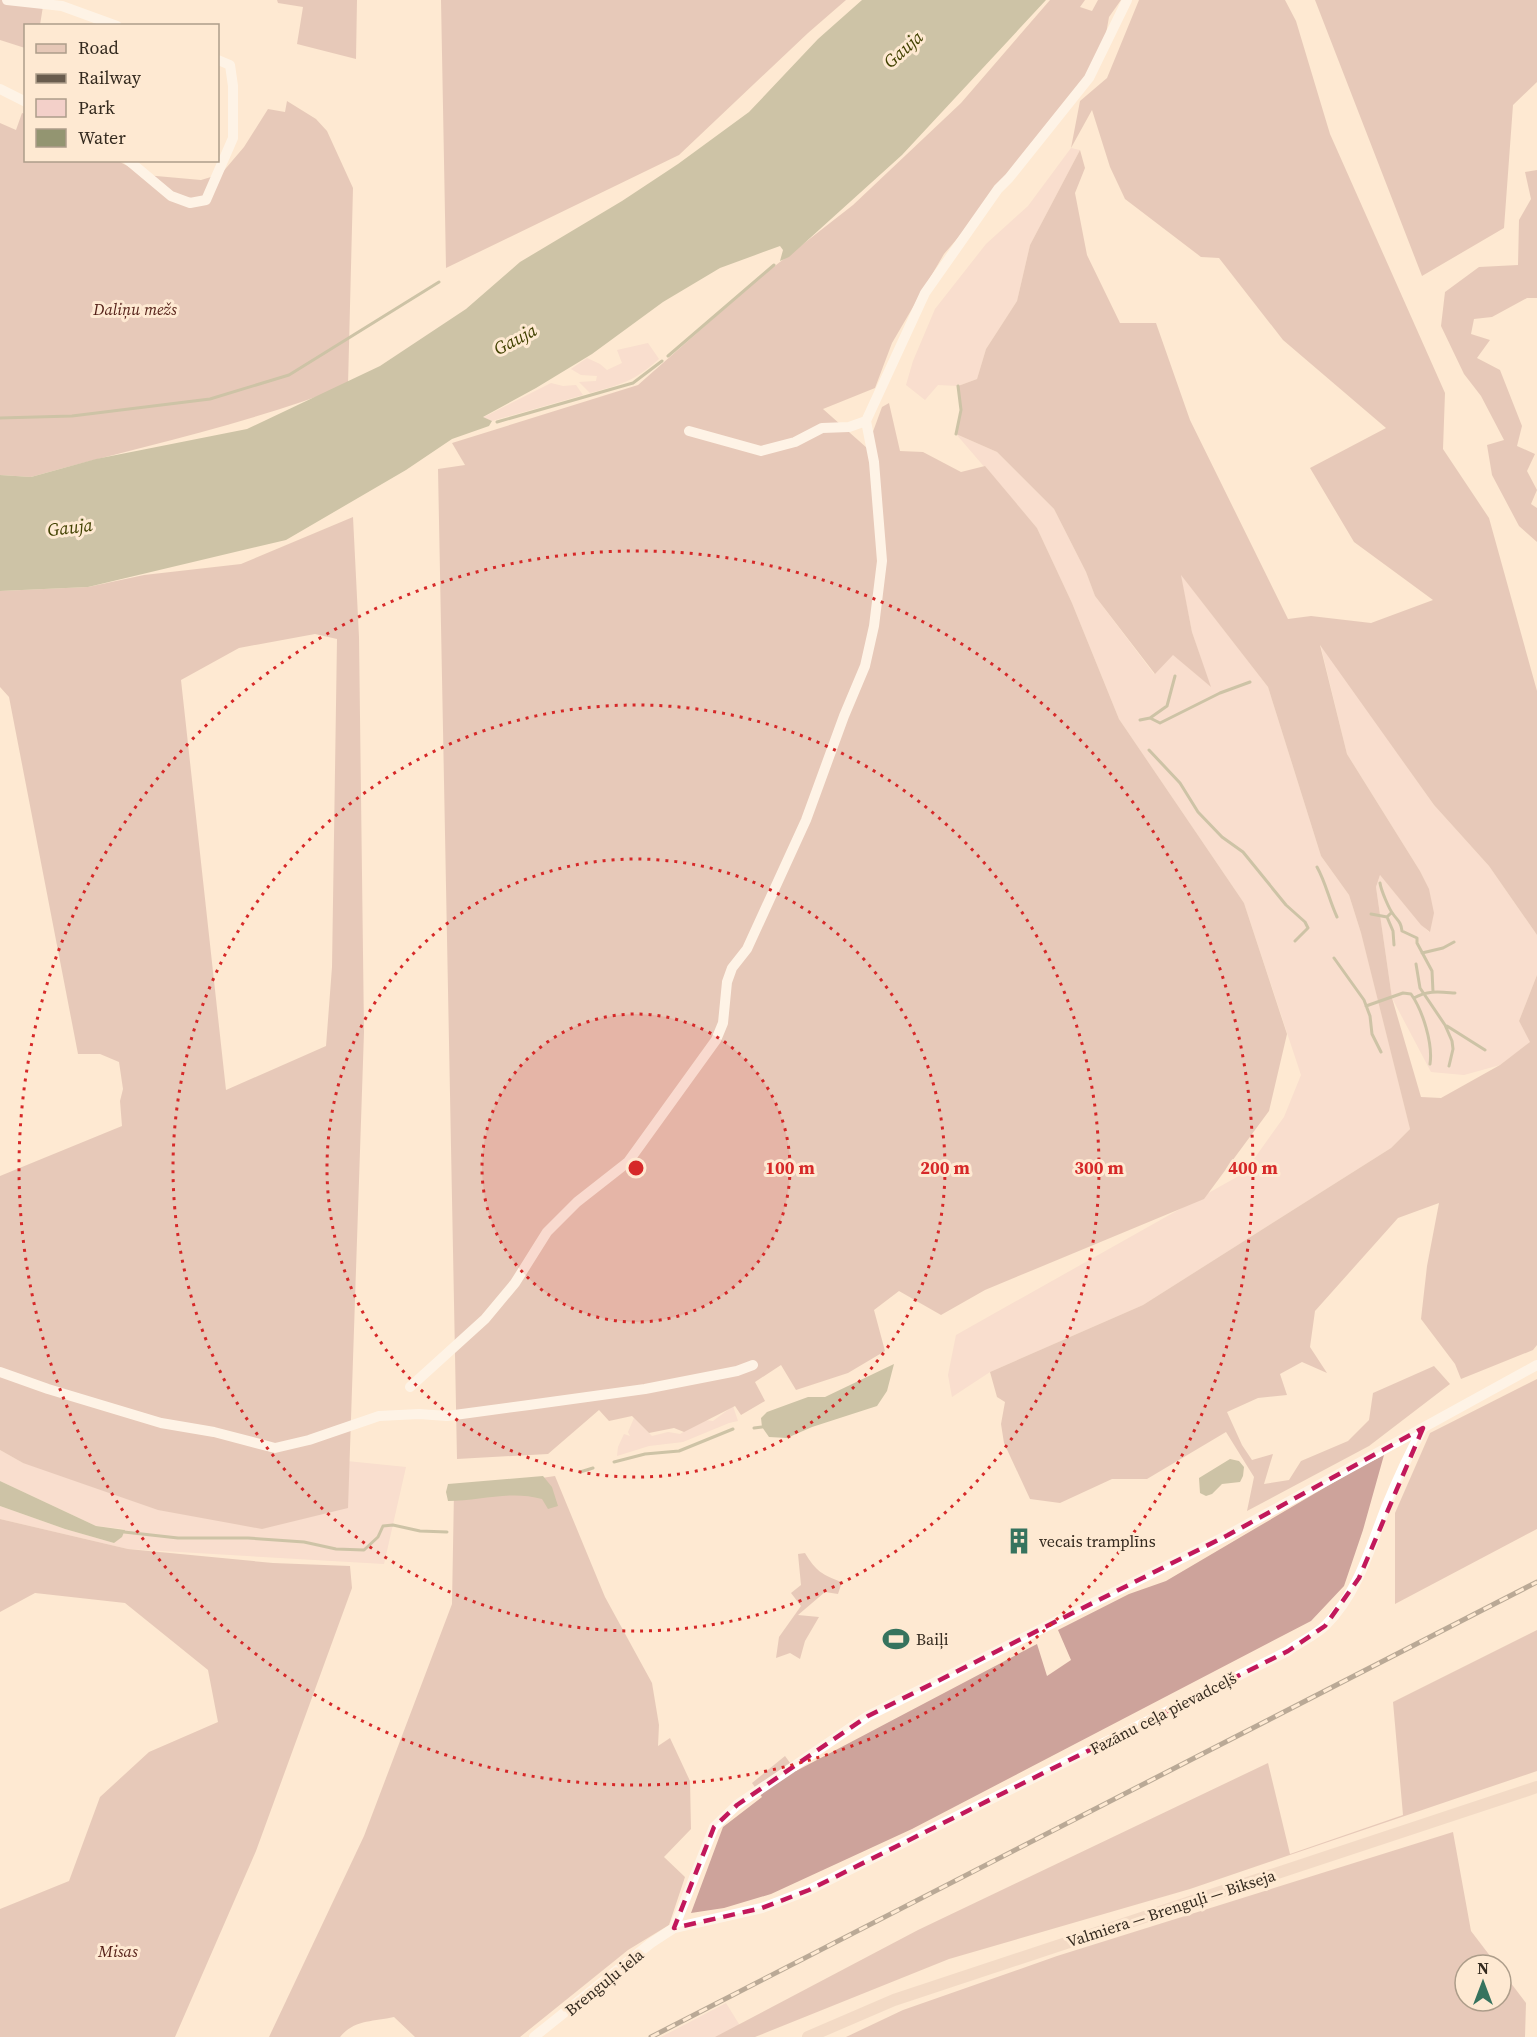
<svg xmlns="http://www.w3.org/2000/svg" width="1537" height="2037" font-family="'Source Serif 4',serif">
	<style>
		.green { fill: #f3d0c9 }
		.forest { fill: #cda39b; fill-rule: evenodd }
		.water { fill: #939571 }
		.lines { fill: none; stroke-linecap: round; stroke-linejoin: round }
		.stream { stroke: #939571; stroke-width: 3 }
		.minor { stroke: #fff; stroke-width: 10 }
		.major { stroke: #e6c8b7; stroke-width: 12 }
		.rail-casing { stroke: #695c4e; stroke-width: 5 }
		.rail { stroke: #fee9d2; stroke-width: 3; stroke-dasharray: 9; stroke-linecap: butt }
		.marked { fill: none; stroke: #c2185b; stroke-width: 4.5; stroke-dasharray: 12 8; stroke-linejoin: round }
		.ring { fill: none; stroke: #d62828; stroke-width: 3; stroke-dasharray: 3 6 }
		.labels { text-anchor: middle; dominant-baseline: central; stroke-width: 6; stroke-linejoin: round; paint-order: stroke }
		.park-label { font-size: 16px; font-style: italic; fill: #521d15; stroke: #fee9d2 }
		.poi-label { font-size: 16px; fill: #342a1f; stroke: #fee9d2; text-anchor: start }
		.street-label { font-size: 16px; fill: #342a1f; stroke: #fee9d2 }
		.water-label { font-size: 18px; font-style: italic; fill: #414100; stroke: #fee9d2 }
		.centre { fill: #d62828; stroke: #fee9d2; stroke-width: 3 }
		.ring-label { font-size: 18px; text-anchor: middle; font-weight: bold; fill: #d62828; stroke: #fee9d2; stroke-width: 6; stroke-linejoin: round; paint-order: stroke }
	</style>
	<rect width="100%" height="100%" fill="#fee9d2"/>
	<!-- green -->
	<path class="green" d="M1071,148L1080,150L1030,245L1017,301L986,349L977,379L958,386L938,385L925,400L906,385L913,361L935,309L986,244L1028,206Z
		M648,343L659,359C633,382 622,384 590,393L579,382L596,381L597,376L581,375L571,369L587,358L600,364L607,370L622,363L617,350Z
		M551,383L563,386L576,385L583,395L492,421L482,418Z
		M956,434L997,452L1054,509L1086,572L1095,596L1154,674L1173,654L1210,686L1192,632L1180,573L1268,687L1321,856L1349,895L1361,933L1410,1129L1391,1148L1143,1305L990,1372L952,1397L948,1375L956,1335L1244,1173L1284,1117L1301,1075L1244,903L1119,719L1072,603L1037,528Z
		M1320,643L1434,805L1489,866L1537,935V975L1519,1021L1531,1042L1500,1065L1464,1075L1431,1072L1392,998L1376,887L1380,875L1421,924L1429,932C1436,909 1430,891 1420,871L1347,754Z
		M733,1406L738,1421L729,1423L683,1442L649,1446L617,1456L618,1447L624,1434L630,1436L628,1432L634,1418L652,1436L668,1432L680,1434L704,1420L713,1421Z
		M0,1450L23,1463L307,1457L406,1467L384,1564L128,1549L0,1519V1506L65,1529L114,1543L124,1529L96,1526L0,1481Z
		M726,2003L747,2037H661Z"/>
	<!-- forest -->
	<path class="forest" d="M0,0H44L40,25L26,26L25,48L0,40Z
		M277,0H357L356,59L297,44L303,7L278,3Z
		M441,0H846L808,33L679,155L446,268Z
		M1050,0H1085L1080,7L1092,11L1098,0H1121L1109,17L1101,62L1026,159L944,254L892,343L875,388L823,409L867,448L882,407L889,403L900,451L923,452L961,472L985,466L1037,528L1072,603L1119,719L1244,903L1287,1034L1269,1111L1204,1199L985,1290L941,1315L899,1291L874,1310L885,1351L848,1373L796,1390L781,1365L755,1382L765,1401L741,1415L735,1406L684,1432L674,1428L649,1433L632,1416L609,1421L599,1410L548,1454L457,1459L438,469L465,465L452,443L638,385L757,280L853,205L961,103Z
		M1139,0H1285L1296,21L1330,134L1445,393L1443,449L1489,518L1537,691V935L1489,866L1434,805L1320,645L1347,754L1420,871L1429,889L1434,913L1430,932L1421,925L1380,875L1376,887L1392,998L1421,1097L1441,1098L1500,1065L1530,1042L1519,1021L1537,975V1345L1533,1350L1461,1379L1455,1364L1421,1319L1427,1266L1439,1203L1398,1218L1315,1311L1310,1347L1327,1373L1302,1362L1280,1374L1287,1395L1258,1398L1227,1412L1242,1445L1252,1460L1273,1454L1264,1484L1289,1480L1301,1461L1348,1441L1369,1420L1373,1393L1434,1366L1450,1384L1369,1446L1247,1511L1254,1477L1226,1432L1147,1479H1112L1060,1503L1030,1499L1004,1443L1001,1424L1005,1402L997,1397L990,1372L1143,1305L1391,1148L1410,1129L1361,933L1349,895L1321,856L1268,687L1181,575L1192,632L1211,687L1173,655L1155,674L1095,596L1086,572L1054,509L997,452L956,434L961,410L958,386L977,379L986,349L1017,301L1030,245L1080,150L1085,168L1075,193L1087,255L1120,323H1156L1190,420L1288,619L1311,616L1371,623L1433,600L1354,542L1310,468L1386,428L1283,340L1219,258L1201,257L1125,199L1110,167L1092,110L1071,148L1080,101L1107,78Z
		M1315,0H1537V82L1513,105L1504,228L1422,276Z
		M287,101L316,119L327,131L353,188L348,385C246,425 137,447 31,477L0,475V123L16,130L22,113L25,114L26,160L118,161L145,175L201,180L221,174L244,147L268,109L285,112Z
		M1537,170V298H1527L1492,317L1474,319L1471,334L1490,340L1477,358L1500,370L1522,426L1517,446L1535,454L1527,471L1537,490L1531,504L1537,508V542L1519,526L1492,475L1487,445L1504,440L1481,396L1464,374L1441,326L1445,292L1479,267L1518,265L1519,220L1531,199L1525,172Z
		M353,517L359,637L364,1032L348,1508L262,1529L158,1510L23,1463L0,1450V1176L122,1126L120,1101L123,1089L119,1062L100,1054H78L9,697L0,687V591L88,587L144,575L241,564ZM315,634L337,639L332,967L326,1046L226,1090L181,680L239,648Z
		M1537,1379V1529L1395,1604V1513L1430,1433Z
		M1384,1455L1363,1530L1344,1586L1311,1621L912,1829L771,1894L724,1908L691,1913L723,1827L762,1797L752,1783L785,1756L796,1771L1037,1644L1047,1676L1071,1660L1058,1630L1129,1594L1166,1581L1353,1471Z
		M555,1476L605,1597L652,1683L659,1725L658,1746L670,1738L690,1781L691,1829L664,1857L685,1877L669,1925L628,1950L520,2037H415L394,2017C373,2022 355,2019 340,2037H269L364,1836L452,1604L454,1491Z
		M0,1519L128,1549L273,1563L350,1566L352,1588L256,1851L175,2037H0V1909L69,1881L100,1797L149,1752L218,1722L208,1670L125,1603L35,1593L0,1612Z
		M805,1553C816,1571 822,1575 842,1582L838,1594L825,1592L798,1615L819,1617L805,1641L800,1659L790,1653L776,1658L779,1637L801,1606L791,1593L801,1585L798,1554Z
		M1537,1630V1771L1190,1889L949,1959L755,2037H715L918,1930L1268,1763L1290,1854L1403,1815L1393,1702Z
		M1453,1832L1471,1931L1497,1965H1465V2001H1501V1970L1526,2003L1525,2037H846L903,2010L1057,1956Z"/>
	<!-- water -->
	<path class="water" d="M862,0H1046L902,155L789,257L780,261L783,250L780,246L720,268L663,302L592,354L536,388L483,417L492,421L489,426L452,439L406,470L286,540L88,587L0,591V475L31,477L96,459L247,429L380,366L466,309L520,262L622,201L678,164L749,112L818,39Z
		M894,1364L887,1391L877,1406L812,1427L787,1438L769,1437L762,1427L761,1418L767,1412L808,1397H825Z
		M1230,1459L1239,1461L1244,1467L1243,1476L1240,1482L1222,1484L1212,1494L1206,1496L1200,1493L1199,1478Z
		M543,1476L552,1487L558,1506L548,1509L542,1499C510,1490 480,1501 448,1501L446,1492L448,1484Z
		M0,1481L96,1526L125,1530L122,1537L114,1543L65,1529L0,1506Z"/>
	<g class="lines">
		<!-- stream -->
		<path class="stream" d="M668,356L774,265
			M0,418L72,416L210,399L289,375L439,282
			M497,422L633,383L662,361
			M956,434L961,410L958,386
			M1150,718L1167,706L1175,676
			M1140,720L1150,718L1160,723L1220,693L1250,682
			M1149,750L1180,783L1198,812L1222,837L1243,852L1286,905L1305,922L1308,928L1295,941
			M1317,867C1326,883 1329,900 1337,917
			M1380,883C1381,890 1389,909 1393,914C1398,921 1401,922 1402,931L1417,938V943L1432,971L1433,992
			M1371,914L1387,917L1391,913
			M1387,917L1393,931L1394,945
			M1422,953L1443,948L1454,942
			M1334,958L1364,1000L1370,1016L1372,1034L1381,1052
			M1416,964L1420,988L1445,1025L1452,1041L1453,1049L1449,1066
			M1414,998C1428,990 1440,992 1455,993
			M1366,1006L1403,993L1411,994C1423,1011 1433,1044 1430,1064
			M1447,1026L1485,1050
			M754,1428L762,1427
			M614,1462L645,1454L679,1451L733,1429
			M580,1472L593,1468
			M124,1532L178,1538H248L304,1542L336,1549L364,1550L378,1537L383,1526L393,1525L420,1531L447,1532"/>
		<!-- minor -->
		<path class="minor" d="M7,0L62,6L117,26
			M0,89L26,102
			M128,160L171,196L190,203L206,200L233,138V86L230,65L218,60
			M689,431L761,451L795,442L822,428L849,427L866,421
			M0,1372L48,1389L161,1423L214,1432L275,1448L309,1440L379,1416L419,1414L447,1416L529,1405L645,1389L737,1371L753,1365
			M410,1387L485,1319L515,1283L547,1232L577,1202L628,1162L716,1040L723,1023L727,982L732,968L747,949L806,820L844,716L865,666L874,626L882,561L874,462L866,421L925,293L998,189L1009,178L1089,78L1127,0
			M674,1928L714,1827L737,1805L868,1716L1228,1535L1537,1365
			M534,2037L651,1943L674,1928L762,1908L809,1890L1288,1651C1300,1642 1316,1635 1326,1625C1358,1593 1370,1548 1386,1507C1397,1480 1409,1454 1423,1428"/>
		<!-- major -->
		<path class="major" d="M808,2037L894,2000L1537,1787"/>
		<!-- rail casing -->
		<g class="rail-casing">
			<path id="rail" d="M651,2037L1537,1582"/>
		</g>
		<!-- rail -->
		<use href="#rail" class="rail"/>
	</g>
	<!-- marked area -->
	<path d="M0 0H1537V2037H0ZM1423,1428L1359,1578L1325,1626L1288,1651L809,1890L762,1908L674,1928L714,1827L737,1805L868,1716L1228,1535Z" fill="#fee9d2" fill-opacity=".55" fill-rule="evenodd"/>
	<path class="marked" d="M1423,1428L1359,1578L1325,1626L1288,1651L809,1890L762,1908L674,1928L714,1827L737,1805L868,1716L1228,1535Z"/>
	<!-- distance rings -->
	<circle cx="636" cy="1168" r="154" fill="#d62828" fill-opacity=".12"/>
	<g class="ring">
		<circle cx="636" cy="1168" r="154"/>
		<circle cx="636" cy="1168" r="309"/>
		<circle cx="636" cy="1168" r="463"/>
		<circle cx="636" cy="1168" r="617"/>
	</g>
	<!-- icons -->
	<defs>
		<g id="building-bare" transform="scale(2.07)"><path d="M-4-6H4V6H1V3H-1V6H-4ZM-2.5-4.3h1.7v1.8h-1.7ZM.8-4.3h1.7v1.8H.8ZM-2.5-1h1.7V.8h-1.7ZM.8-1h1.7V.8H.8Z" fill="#36735e" stroke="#fee9d2" stroke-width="2.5" paint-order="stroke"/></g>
		<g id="stadium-bare" transform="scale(2.07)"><path d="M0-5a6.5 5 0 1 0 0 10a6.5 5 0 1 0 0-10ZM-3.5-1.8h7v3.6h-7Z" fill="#36735e" stroke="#fee9d2" stroke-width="2.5" paint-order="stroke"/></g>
	</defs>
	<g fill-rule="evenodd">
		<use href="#building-bare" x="1019" y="1541"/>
		<use href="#stadium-bare" x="896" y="1639"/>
	</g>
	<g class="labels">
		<!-- park labels -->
		<g class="park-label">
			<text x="135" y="309">Daliņu mežs</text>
			<text x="118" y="1951">Misas</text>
		</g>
		<!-- poi labels -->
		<g class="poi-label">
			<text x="1039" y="1541">vecais tramplīns</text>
			<text x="916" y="1639">Baiļi</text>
		</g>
		<!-- street labels -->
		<g class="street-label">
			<text transform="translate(1163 1713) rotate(-27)">Fazānu ceļa pievadceļš</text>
			<text transform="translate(1171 1908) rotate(-18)">Valmiera — Brenguļi — Bikseja</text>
			<text transform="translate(604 1982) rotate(-39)">Brenguļu iela</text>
		</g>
		<!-- water labels -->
		<g class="water-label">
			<text transform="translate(903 49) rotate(-42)">Gauja</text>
			<text transform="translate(515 339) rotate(-28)">Gauja</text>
			<text transform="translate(70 527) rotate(-7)">Gauja</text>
		</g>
	</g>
	<circle cx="636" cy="1168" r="9" class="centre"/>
	<g class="ring-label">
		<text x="790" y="1174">100 m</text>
		<text x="945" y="1174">200 m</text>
		<text x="1099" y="1174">300 m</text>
		<text x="1253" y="1174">400 m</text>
	</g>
	<!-- legend -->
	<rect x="24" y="24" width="195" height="138" fill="#fee9d2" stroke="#ad9d8a" stroke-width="1.5"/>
	<rect x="36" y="44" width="30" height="9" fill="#e6c8b7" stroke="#ad9d8a" stroke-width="1.5"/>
	<text x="78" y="54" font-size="18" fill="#342a1f">Road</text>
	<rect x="36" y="74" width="30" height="9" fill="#695c4e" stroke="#ad9d8a" stroke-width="1.5"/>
	<text x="78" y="84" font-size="18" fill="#342a1f">Railway</text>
	<rect x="36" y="99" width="30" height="18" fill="#f3d0c9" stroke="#ad9d8a" stroke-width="1.5"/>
	<text x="78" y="114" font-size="18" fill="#342a1f">Park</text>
	<rect x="36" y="129" width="30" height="18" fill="#939571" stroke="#ad9d8a" stroke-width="1.5"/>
	<text x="78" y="144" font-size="18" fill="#342a1f">Water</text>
	<!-- north arrow -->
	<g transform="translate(1483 1983)"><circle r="28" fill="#fee9d2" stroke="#ad9d8a" stroke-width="1.5"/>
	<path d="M0-4.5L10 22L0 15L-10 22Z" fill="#36735e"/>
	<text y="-9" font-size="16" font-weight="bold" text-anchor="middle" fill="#342a1f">N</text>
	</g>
</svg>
